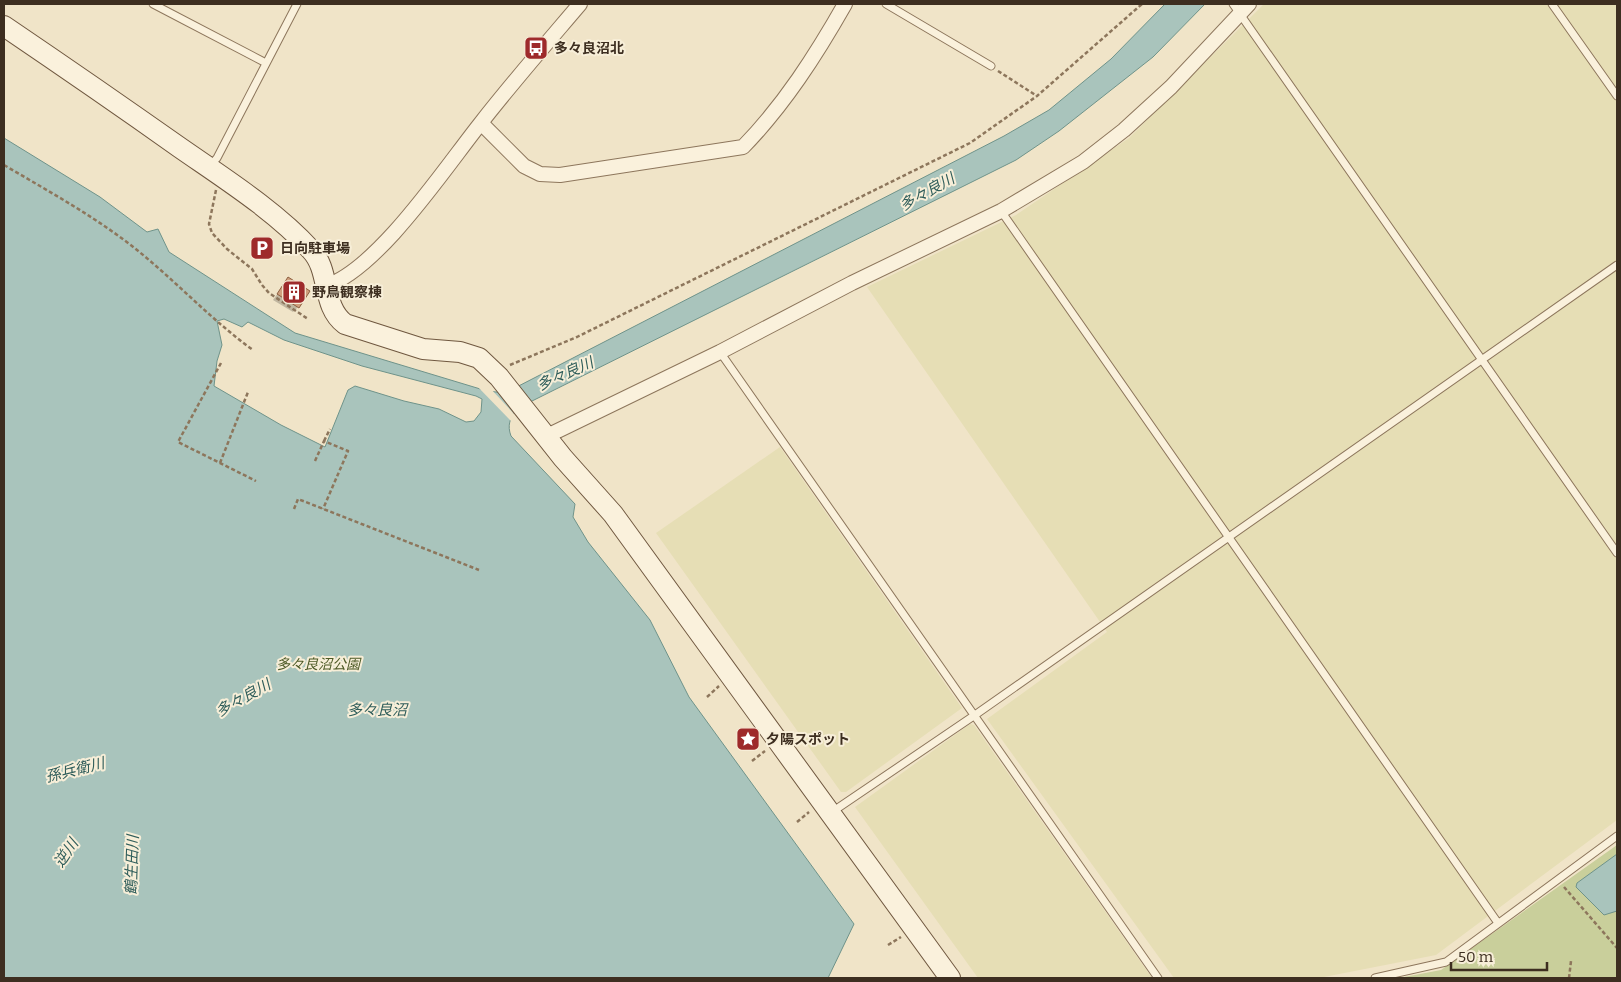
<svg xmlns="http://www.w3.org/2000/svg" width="1621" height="982" font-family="Bitter,'Noto Sans JP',serif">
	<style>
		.farmland { fill: #e6deb5 }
		.green { fill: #c9cf9b }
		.water { fill: #a9c4bc; stroke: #6f938a; fill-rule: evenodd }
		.pier { fill: #f0e4c8 }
		.shadow { fill: #0003 }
		.building { fill: #cf9f7d; stroke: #8d5f41 }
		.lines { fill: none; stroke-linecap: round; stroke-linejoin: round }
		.lane-casing { stroke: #8d765c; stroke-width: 9 }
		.street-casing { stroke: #8d765c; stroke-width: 16 }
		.secondary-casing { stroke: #6f573f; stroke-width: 22 }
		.path { stroke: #8d765c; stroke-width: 2.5; stroke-dasharray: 4 2.5; stroke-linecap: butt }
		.lane { stroke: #faf1dc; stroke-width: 7 }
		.street { stroke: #faf1dc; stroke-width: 14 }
		.secondary { stroke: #faf1dc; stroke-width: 20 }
		.labels { text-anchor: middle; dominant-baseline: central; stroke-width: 4; stroke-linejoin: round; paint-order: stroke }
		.poi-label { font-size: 14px; font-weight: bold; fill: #3d2e20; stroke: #f7eed8; text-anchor: start }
		.park-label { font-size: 14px; font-style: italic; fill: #4d5a26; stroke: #f7eed8 }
		.water-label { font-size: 15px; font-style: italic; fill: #2f5d5a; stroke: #f7eed8 }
	</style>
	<rect width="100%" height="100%" fill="#f0e4c8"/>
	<!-- farmland -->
	<path class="farmland" d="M1264,4H1617V820L1436,955L1319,978H1174L987,719L1107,632L867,287L1016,215L1129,138Z
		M780,447L962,708L846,792H841L656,533Z
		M970,724L974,725L1152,978H978L855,807Z"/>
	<!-- green -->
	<path class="green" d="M1617,845V978H1399L1441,970Z"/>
	<!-- water -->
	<path class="water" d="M1165,4H1205L1153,57L1059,131L1016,160L516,409C510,419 507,425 511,436L575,504L573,517L588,542L650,620L689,697L854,924L828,978H4V138L100,197L147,232L158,229L169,252L295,333L487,391L505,393L1004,136L1049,110L1111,59ZM224,319L242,327L248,322L284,340L362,366L476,396L482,399L481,412L474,421L466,422L439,409L404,401L355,386L348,390L325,447L281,425L214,386L217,361L222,345L217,321Z
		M1617,854V911L1604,915L1576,887L1577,883Z"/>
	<!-- pier -->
	<path class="pier" d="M476,385L490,388L515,415L512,422Z"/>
	<!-- shadow -->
	<path class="shadow" d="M288,279L298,307L293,312L273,300Z"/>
	<!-- building -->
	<path class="building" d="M288,277L310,291L299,308L277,294Z"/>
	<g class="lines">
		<!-- lane casing -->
		<g class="lane-casing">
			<path id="lane" d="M153,4L266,63
				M886,4L991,66
				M1233,4L1617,553
				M1552,4L1617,96
				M209,167L217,158L297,4
				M1001,211L1498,923
				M720,352L1158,978
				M832,812L975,715L1617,265
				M1375,978L1446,962L1617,836"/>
		</g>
		<!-- street casing -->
		<g class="street-casing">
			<path id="street" d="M481,123L524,166L540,174L560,175L743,147C784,105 816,55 845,4
				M326,286C378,269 445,168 480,124C512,83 546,44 580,4
				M547,436L720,352L852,283L1001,211L1083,162L1124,130L1171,87L1249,4"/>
		</g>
		<!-- secondary casing -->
		<g class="secondary-casing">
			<path id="secondary" d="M4,26C63,66 121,106 179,147C222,177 276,211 311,250C331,271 321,306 345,324L423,349L460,352L479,358L499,377L563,458L613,514L950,978"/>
		</g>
		<!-- path -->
		<path class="path" d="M998,71L1037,96
			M4,165C48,191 92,215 132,246C174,279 210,319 253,350
			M216,190L209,224L212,233L227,249L252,269L262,285L269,293L308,319
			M221,363L178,442L256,481
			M510,365L577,337L970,143L1037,96L1142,4
			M324,441L330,429
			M315,461L324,441L348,451L323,509
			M220,463L248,392
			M294,509L298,499L479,570
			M707,697L719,686
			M752,761L765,751
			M797,822L809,812
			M1564,887L1617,948
			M888,945L901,937
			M1569,978L1571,961"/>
		<!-- lane -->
		<use href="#lane" class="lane"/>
		<!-- street -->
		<use href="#street" class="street"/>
		<!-- secondary -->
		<use href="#secondary" class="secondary"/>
	</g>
	<!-- icons -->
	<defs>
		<g id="bus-square" transform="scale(1.25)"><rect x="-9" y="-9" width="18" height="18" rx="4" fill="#9e2a2b" stroke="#f7eed8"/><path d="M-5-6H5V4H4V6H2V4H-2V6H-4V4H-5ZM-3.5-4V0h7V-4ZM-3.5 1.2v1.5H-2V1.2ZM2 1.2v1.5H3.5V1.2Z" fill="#fff"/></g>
		<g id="parking-square" transform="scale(1.25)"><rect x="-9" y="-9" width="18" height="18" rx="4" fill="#9e2a2b" stroke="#f7eed8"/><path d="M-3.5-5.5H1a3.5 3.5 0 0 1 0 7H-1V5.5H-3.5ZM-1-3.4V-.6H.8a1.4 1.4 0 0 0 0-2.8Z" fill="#fff"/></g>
		<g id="building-square" transform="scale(1.25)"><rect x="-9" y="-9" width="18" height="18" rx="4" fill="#9e2a2b" stroke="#f7eed8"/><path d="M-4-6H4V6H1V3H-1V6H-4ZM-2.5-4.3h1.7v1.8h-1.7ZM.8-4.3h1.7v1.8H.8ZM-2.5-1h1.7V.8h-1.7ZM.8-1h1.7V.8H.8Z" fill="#fff"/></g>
		<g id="sight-square" transform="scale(1.25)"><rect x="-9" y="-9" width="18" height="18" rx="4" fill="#9e2a2b" stroke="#f7eed8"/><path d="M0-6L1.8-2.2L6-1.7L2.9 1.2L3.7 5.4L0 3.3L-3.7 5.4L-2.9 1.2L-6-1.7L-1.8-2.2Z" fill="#fff"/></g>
	</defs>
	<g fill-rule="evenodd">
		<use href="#bus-square" x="536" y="48"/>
		<use href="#parking-square" x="262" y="248"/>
		<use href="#building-square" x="294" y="292"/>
		<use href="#sight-square" x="748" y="739"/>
	</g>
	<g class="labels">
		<!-- poi labels -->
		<g class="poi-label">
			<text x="554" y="48">多々良沼北</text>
			<text x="280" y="248">日向駐車場</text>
			<text x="312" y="292">野鳥観察棟</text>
			<text x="766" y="739">夕陽スポット</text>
		</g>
		<!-- park labels -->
		<g class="park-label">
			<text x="318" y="664">多々良沼公園</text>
		</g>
		<!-- water labels -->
		<g class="water-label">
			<text transform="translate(927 192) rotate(-29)">多々良川</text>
			<text transform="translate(565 374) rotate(-24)">多々良川</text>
			<text transform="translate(243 698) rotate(-29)">多々良川</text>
			<text x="377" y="710">多々良沼</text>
			<text transform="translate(75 770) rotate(-14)">孫兵衛川</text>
			<text transform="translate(66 853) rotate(-56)">逆川</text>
			<text transform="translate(132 865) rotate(-88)">鶴生田川</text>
		</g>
	</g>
	<!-- border -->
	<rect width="1621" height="982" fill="none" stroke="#3d2e20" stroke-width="10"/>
	<!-- scale -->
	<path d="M1451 962v8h96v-8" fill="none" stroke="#3d2e20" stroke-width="2.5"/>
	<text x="1458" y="962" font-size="15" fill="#3d2e20" stroke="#f7eed8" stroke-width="4" paint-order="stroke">50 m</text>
</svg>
